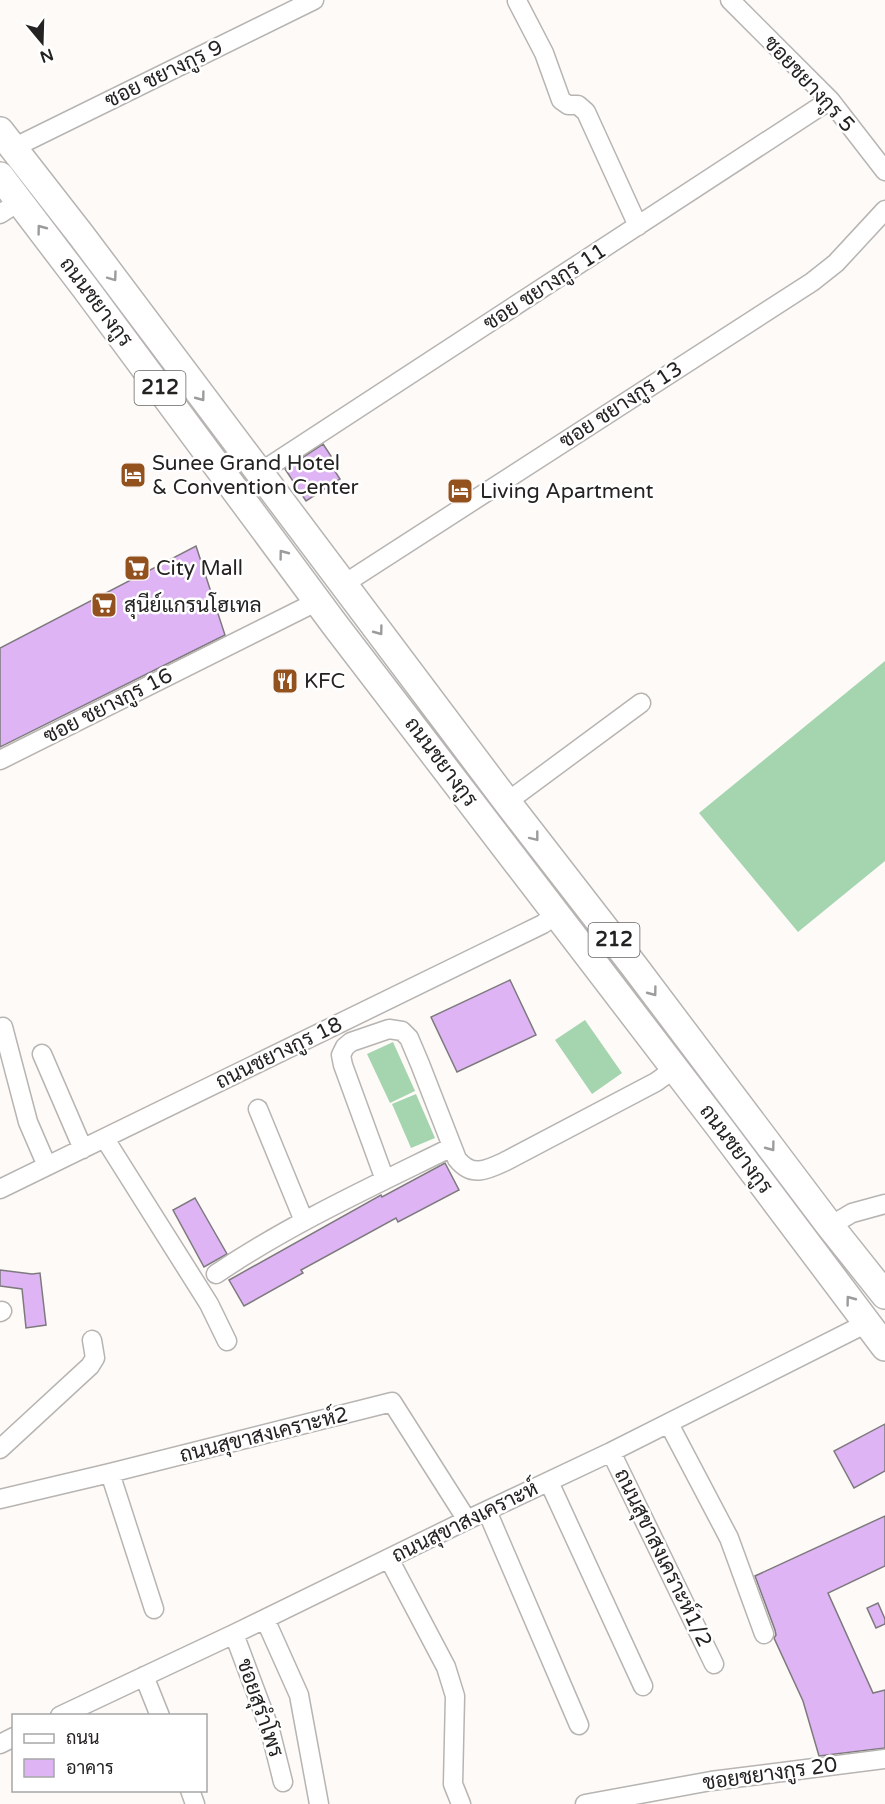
<svg xmlns="http://www.w3.org/2000/svg" width="885" height="1804" font-family="'Varela Round',Sarabun,sans-serif">
	<style>
		.garden { fill: #a4d5ae }
		.building { fill: #dfb4f4; stroke: #7c7a7d; stroke-width: 1.5 }
		.lines { fill: none; stroke-linecap: round; stroke-linejoin: round }
		.minor-casing { stroke: #b7b4b2; stroke-width: 21 }
		.primary-casing { stroke: #b7b4b2; stroke-width: 30 }
		.minor { stroke: #fff; stroke-width: 18 }
		.primary { stroke: #fff; stroke-width: 27 }
		.oneway { stroke: #9c9c9c }
		.labels { text-anchor: middle; dominant-baseline: central; stroke-width: 5; stroke-linejoin: round; paint-order: stroke }
		.shield { fill: #fff; stroke: #666564; stroke-width: 1.5 }
		.shield-label { font-size: 20px; font-weight: bold; fill: #242322 }
		.street-label { font-size: 21px; fill: #242322; stroke: #fff }
		.poi-label { font-size: 21px; fill: #242322; stroke: #fff; text-anchor: start }
	</style>
	<rect width="100%" height="100%" fill="#fdfaf8"/>
	<!-- garden -->
	<path class="garden" d="M885,661V861L798,932L699,813Z
		M585,1020L622,1073L592,1094L555,1040Z
		M393,1042L415,1091L390,1103L367,1054Z
		M416,1094L435,1138L411,1148L392,1104Z"/>
	<!-- building -->
	<path class="building" d="M323,444L331,456L327,459L340,479L306,501L285,469Z
		M196,546L225,635L0,747V648Z
		M510,980L536,1035L457,1072L431,1017Z
		M445,1163L459,1190L398,1222L396,1218L301,1270L303,1273L244,1306L229,1280L381,1195L382,1197Z
		M195,1198L227,1254L204,1267L173,1210Z
		M0,1270L32,1274L40,1273L46,1325L26,1328L22,1289L0,1286Z
		M885,1424V1471L854,1488L834,1451Z
		M885,1516V1566L828,1593L873,1693L885,1690V1748L819,1756L803,1701L774,1638L776,1635L775,1630L755,1576Z
		M878,1603L885,1619V1624L876,1628L867,1608Z"/>
	<g class="lines">
		<!-- minor casing -->
		<g class="minor-casing">
			<path id="minor" d="M730,0L830,100L885,171
				M517,1L544,53L561,100L568,105H578L586,112L638,226
				M13,148L314,0
				M0,214L20,201
				M259,473L830,100
				M344,584L812,282L836,263L885,210
				M0,760L318,601
				M507,802L641,703
				M3,1027L28,1122L47,1166
				M42,1054L83,1149
				M258,1109L304,1221
				M105,1139L209,1304L227,1341
				M385,1180L343,1065L341,1055L345,1047L351,1042L389,1029L402,1031L409,1038L420,1064L457,1159C472,1178 487,1170 506,1161L656,1082L674,1069
				M0,1189L543,924L556,914
				M830,1226L852,1213L885,1204
				M216,1274C290,1224 371,1187 452,1147
				M0,1312L2,1311
				M669,1424L729,1538L764,1634
				M0,1449L90,1366L95,1358L92,1340
				M611,1452L714,1664
				M110,1473L154,1609
				M549,1482L643,1686
				M0,1499L110,1473L392,1402L467,1520
				M487,1511L579,1725
				M389,1559L446,1667L455,1696L453,1784L461,1804
				M265,1619L299,1695L319,1804
				M234,1634L270,1730L283,1782
				M144,1676L160,1716
				M60,1716L234,1634L467,1520L611,1452L867,1323
				M0,1744L14,1737
				M190,1790L195,1804
				M585,1804L711,1781L885,1759"/>
		</g>
		<!-- primary casing -->
		<g class="primary-casing">
			<path id="primary" d="M0,131L81,235L507,802L634,966L830,1226L885,1295
				M0,176L86,289L335,625L718,1125L885,1347"/>
		</g>
		<!-- minor -->
		<use href="#minor" class="minor"/>
		<!-- primary -->
		<use href="#primary" class="primary"/>
	</g>
	<!-- one-way arrows -->
	<defs><path id="oneway-chevron" d="M-2-3.5L2.5 0L-2 3.5" fill="none" stroke-width="1.6" stroke-linecap="round" stroke-linejoin="round" transform="scale(1.5)"/></defs>
	<g class="oneway">
		<use href="#oneway-chevron" transform="translate(41 229) rotate(-127)"/>
		<use href="#oneway-chevron" transform="translate(113 277) rotate(54)"/>
		<use href="#oneway-chevron" transform="translate(201 397) rotate(53)"/>
		<use href="#oneway-chevron" transform="translate(283 554) rotate(-127)"/>
		<use href="#oneway-chevron" transform="translate(379 631) rotate(53)"/>
		<use href="#oneway-chevron" transform="translate(535 837) rotate(52)"/>
		<use href="#oneway-chevron" transform="translate(653 992) rotate(53)"/>
		<use href="#oneway-chevron" transform="translate(771 1147) rotate(53)"/>
		<use href="#oneway-chevron" transform="translate(850 1300) rotate(-127)"/>
	</g>
	<!-- icons -->
	<defs>
		<g id="hotel-square" transform="scale(1.35)"><rect x="-9" y="-9" width="18" height="18" rx="4" fill="#92511d" stroke="#fff"/><path d="M-6-4.5h1.5V1H6V5H4.5V3h-9V5H-6ZM-4 0a1.8 1.8 0 1 1 3.6 0ZM.5 0V-2.5h3Q6-2.5 6 0Z" fill="#fff"/></g>
		<g id="supermarket-square" transform="scale(1.35)"><rect x="-9" y="-9" width="18" height="18" rx="4" fill="#92511d" stroke="#fff"/><path d="M-6-5.5h2.5l.6 2H6L4.5 2H-2.5L-4.4-4H-6ZM-1.5 3.2a1.3 1.3 0 1 0 .1 0ZM3 3.2a1.3 1.3 0 1 0 .1 0Z" fill="#fff"/></g>
		<g id="restaurant-square" transform="scale(1.35)"><rect x="-9" y="-9" width="18" height="18" rx="4" fill="#92511d" stroke="#fff"/><path d="M-5-6h1v4h1v-4h1v4h1v-4h1v5L-1.5 .5V6h-2V.5L-5-1ZM5-6V6H3V1.5H1.5Q1.5-4 5-6Z" fill="#fff"/></g>
	</defs>
	<g fill-rule="evenodd">
		<use href="#hotel-square" x="133" y="475"/>
		<use href="#hotel-square" x="460" y="491"/>
		<use href="#supermarket-square" x="137" y="568"/>
		<use href="#supermarket-square" x="104" y="605"/>
		<use href="#restaurant-square" x="285" y="681"/>
	</g>
	<g class="labels">
		<!-- shield labels -->
		<g class="shield">
			<rect x="134.5" y="371" width="51" height="34" rx="4.5"/>
			<rect x="588.5" y="923" width="51" height="34" rx="4.5"/>
		</g>
		<g class="shield-label">
			<text x="160" y="388">212</text>
			<text x="614" y="940">212</text>
		</g>
		<!-- street labels -->
		<g class="street-label">
			<text transform="translate(164 74) rotate(-26)">ซอย ชยางกูร 9</text>
			<text transform="translate(809 84) rotate(47)">ซอยชยางกูร 5</text>
			<text transform="translate(545 287) rotate(-33)">ซอย ชยางกูร 11</text>
			<text transform="translate(96 302) rotate(53)">ถนนชยางกูร</text>
			<text transform="translate(621 405) rotate(-33)">ซอย ชยางกูร 13</text>
			<text transform="translate(108 706) rotate(-27)">ซอย ชยางกูร 16</text>
			<text transform="translate(441 762) rotate(53)">ถนนชยางกูร</text>
			<text transform="translate(279 1053) rotate(-26)">ถนนชยางกูร 18</text>
			<text transform="translate(736 1149) rotate(53)">ถนนชยางกูร</text>
			<text transform="translate(264 1435) rotate(-14)">ถนนสุขาสงเคราะห์2</text>
			<text transform="translate(465 1522) rotate(-26)">ถนนสุขาสงเคราะห์</text>
			<text transform="translate(663 1558) rotate(64)">ถนนสุขาสงเคราะห์1/2</text>
			<text transform="translate(260 1708) rotate(71)">ชอยสุรำโพร</text>
			<text transform="translate(770 1774) rotate(-8)">ชอยชยางกูร 20</text>
		</g>
		<!-- poi labels -->
		<g class="poi-label">
			<text x="152" y="463">Sunee Grand Hotel<tspan x="152" dy="24">&amp; Convention Center</tspan></text>
			<text x="480" y="491">Living Apartment</text>
			<text x="156" y="568">City Mall</text>
			<text x="124" y="605">สุนีย์แกรนโฮเทล</text>
			<text x="304" y="681">KFC</text>
		</g>
	</g>
	<!-- legend -->
	<rect x="12" y="1714" width="195" height="78" fill="#ffffff" stroke="#a7a7a7" stroke-width="1.5"/>
	<rect x="24" y="1734" width="30" height="9" fill="#ffffff" stroke="#a7a7a7" stroke-width="1.5"/>
	<text x="66" y="1744" font-size="18" fill="#242322">ถนน</text>
	<rect x="24" y="1759" width="30" height="18" fill="#dfb4f4" stroke="#a7a7a7" stroke-width="1.5"/>
	<text x="66" y="1774" font-size="18" fill="#242322">อาคาร</text>
	<!-- north arrow -->
	<g transform="translate(42 42) rotate(161)" stroke="#ffffff" stroke-width="4.5" paint-order="stroke">
	<path d="M0-4.5L10 22L0 15L-10 22Z" fill="#242322"/>
	<text y="-9" font-size="16" font-weight="bold" text-anchor="middle" fill="#242322">N</text>
	</g>
</svg>
